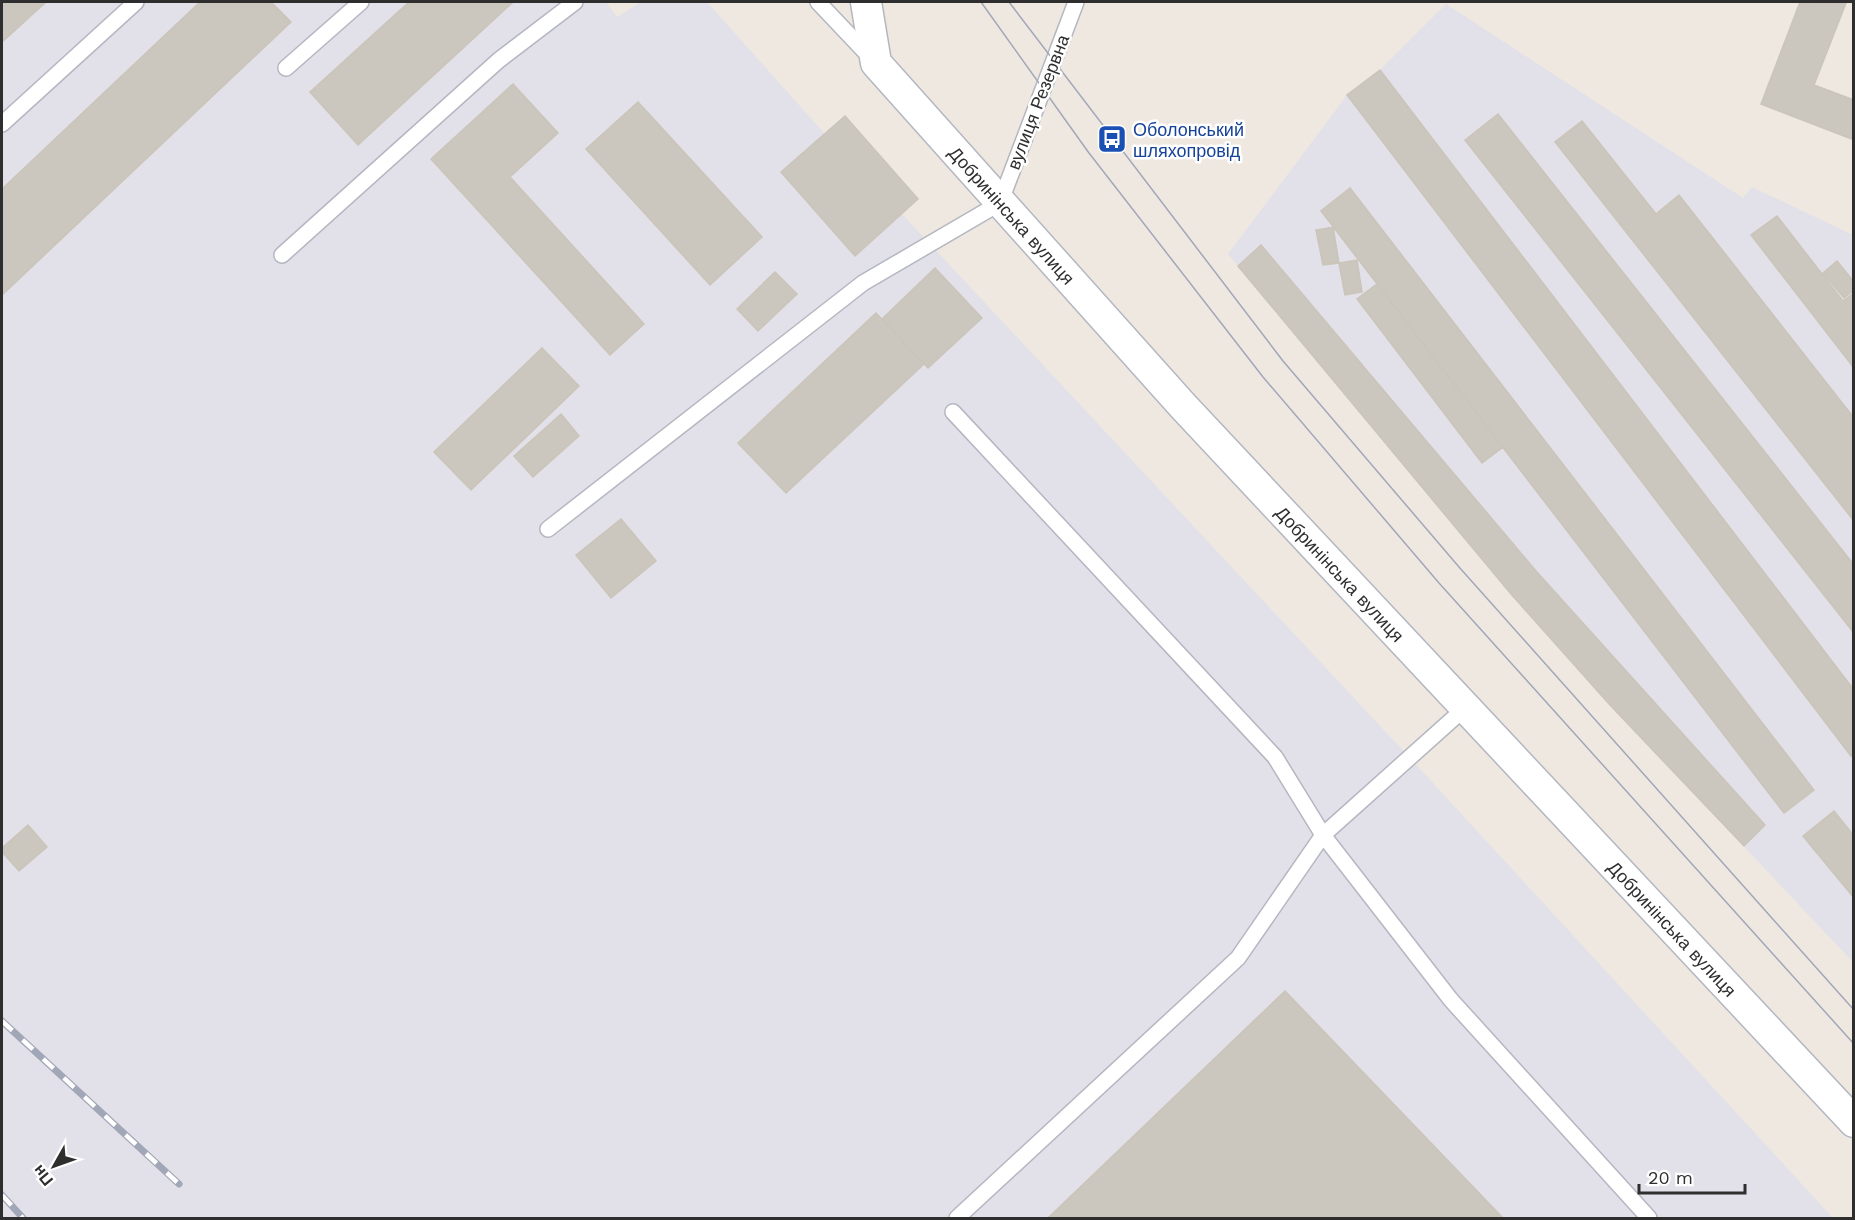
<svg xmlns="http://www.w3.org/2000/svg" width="1855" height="1220" font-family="'Work Sans',sans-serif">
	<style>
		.industrial { fill: #e2e0e8 }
		.building { fill: #cbc6be; stroke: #cbc4b9; stroke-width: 1.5 }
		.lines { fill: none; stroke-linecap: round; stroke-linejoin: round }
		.service-casing { stroke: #b4b7c1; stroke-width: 18 }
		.minor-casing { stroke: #b4b7c1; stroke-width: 33 }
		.service { stroke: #fff; stroke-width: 15 }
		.minor { stroke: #fff; stroke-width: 30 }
		.tram { stroke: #a2a7b8; stroke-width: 1.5 }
		.rail-casing { stroke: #a2a7b8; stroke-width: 7 }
		.rail { stroke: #fff; stroke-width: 4.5; stroke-dasharray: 14; stroke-linecap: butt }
		.labels { text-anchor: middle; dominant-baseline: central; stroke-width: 5; stroke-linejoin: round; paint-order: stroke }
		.street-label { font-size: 18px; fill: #2e2e2e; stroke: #fff }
		.transit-label { font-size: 18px; fill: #164399; stroke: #fff; text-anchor: start }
	</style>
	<rect width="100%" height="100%" fill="#efe8e0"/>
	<!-- industrial -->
	<path class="industrial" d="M2,2H606L617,17L641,2H707L825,134L782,172L855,255L902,214L1410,758L1833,1218H2Z
		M1446,4L1743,198L1752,187L1853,235V962L1610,705L1511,594L1228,254L1347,95L1380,70Z"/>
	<!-- building -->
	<path class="building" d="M2,2H46L2,42Z
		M200,2H271L291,22L2,295V189Z
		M409,2H513L358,145L310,92Z
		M1800,2L1846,3L1814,85L1854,100V140L1761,104Z
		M1380,70L1854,690V755L1851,756L1347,95Z
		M513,84L558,133L510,177L644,324L610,355L431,159Z
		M638,102L762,237L710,285L586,149Z
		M1498,114L1854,565V633L1465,140Z
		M845,116L918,199L855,256L781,172Z
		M1582,121L1656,214L1679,195L1854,418V521L1555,142Z
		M1350,188L1814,790L1784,813L1321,211Z
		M1777,216L1843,301L1854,293V368L1751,235Z
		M1333,227L1339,263L1323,265L1316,230Z
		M1261,245L1536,571L1765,825L1744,846L1610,705L1511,594L1238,266Z
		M1357,260L1362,292L1345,295L1339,263Z
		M1837,261L1854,282V290L1844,298L1823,273Z
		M935,268L982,318L928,368L882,319Z
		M775,272L797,294L758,331L737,309Z
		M1377,284L1503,447L1482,463L1357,299Z
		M876,313L924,364L786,493L738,443Z
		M542,348L579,386L471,490L434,452Z
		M561,414L579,436L533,477L514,456Z
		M621,519L656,561L611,598L576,555Z
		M1834,811L1854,836V898L1803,836Z
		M28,825L47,847L19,871L2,852V848Z
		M1285,991L1503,1218H1048Z"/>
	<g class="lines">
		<!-- service casing -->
		<g class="service-casing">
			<path id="service" d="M818,2L872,59
				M286,68L361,2
				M2,124L136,2
				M282,255L499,60L575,2
				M953,412L1275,757L1323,835L1451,1000L1649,1218
				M548,529L863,283L1000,203L1076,2
				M957,1218L1238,958L1323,835L1465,708"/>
		</g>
		<!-- minor casing -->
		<g class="minor-casing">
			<g id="minor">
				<path id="s1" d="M866,2L876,63L1183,406L1854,1122"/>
			</g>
		</g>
		<!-- service -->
		<use href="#service" class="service"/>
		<!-- minor -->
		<use href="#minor" class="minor"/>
		<!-- tram -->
		<path class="tram" d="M981,2L1089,153L1263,377L1439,583L1854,1044
			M1009,2L1283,361L1459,567L1854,1010"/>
		<!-- rail casing -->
		<g class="rail-casing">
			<path id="rail" d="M2,1021L179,1184
				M2,1195L23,1218"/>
		</g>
		<!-- rail -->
		<use href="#rail" class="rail"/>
	</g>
	<!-- icons -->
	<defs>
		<g id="bus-square" transform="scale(1.5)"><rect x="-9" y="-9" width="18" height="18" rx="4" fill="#1a4fb4" stroke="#fff"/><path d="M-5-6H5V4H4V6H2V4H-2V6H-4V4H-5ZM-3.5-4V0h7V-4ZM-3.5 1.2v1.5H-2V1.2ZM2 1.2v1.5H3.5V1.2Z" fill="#fff"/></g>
	</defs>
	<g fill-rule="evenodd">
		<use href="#bus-square" x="1112" y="139"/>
	</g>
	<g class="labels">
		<!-- street labels -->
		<g class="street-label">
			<text transform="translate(1038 102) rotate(-69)">вулиця Резервна</text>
			<text stroke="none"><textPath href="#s1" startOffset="266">Добринінська вулиця</textPath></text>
			<text stroke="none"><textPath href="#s1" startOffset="752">Добринінська вулиця</textPath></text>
			<text stroke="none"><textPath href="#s1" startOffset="1238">Добринінська вулиця</textPath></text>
		</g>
		<!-- transit labels -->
		<g class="transit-label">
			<text x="1133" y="129">Оболонський<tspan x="1133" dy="21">шляхопровід</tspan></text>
		</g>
	</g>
	<!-- border -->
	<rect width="1855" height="1220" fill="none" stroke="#2e2e2e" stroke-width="6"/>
	<!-- north arrow -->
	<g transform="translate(54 1166) rotate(230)" stroke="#ffffff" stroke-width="4.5" paint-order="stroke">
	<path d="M0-4.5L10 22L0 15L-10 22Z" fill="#2e2e2e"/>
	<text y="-9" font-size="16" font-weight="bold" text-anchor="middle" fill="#2e2e2e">Пн</text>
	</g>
	<!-- scale -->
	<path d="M1639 1184v9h106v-9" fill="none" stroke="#2e2e2e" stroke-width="3"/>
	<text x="1648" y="1184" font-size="18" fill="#2e2e2e" stroke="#ffffff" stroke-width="4.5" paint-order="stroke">20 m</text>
</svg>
